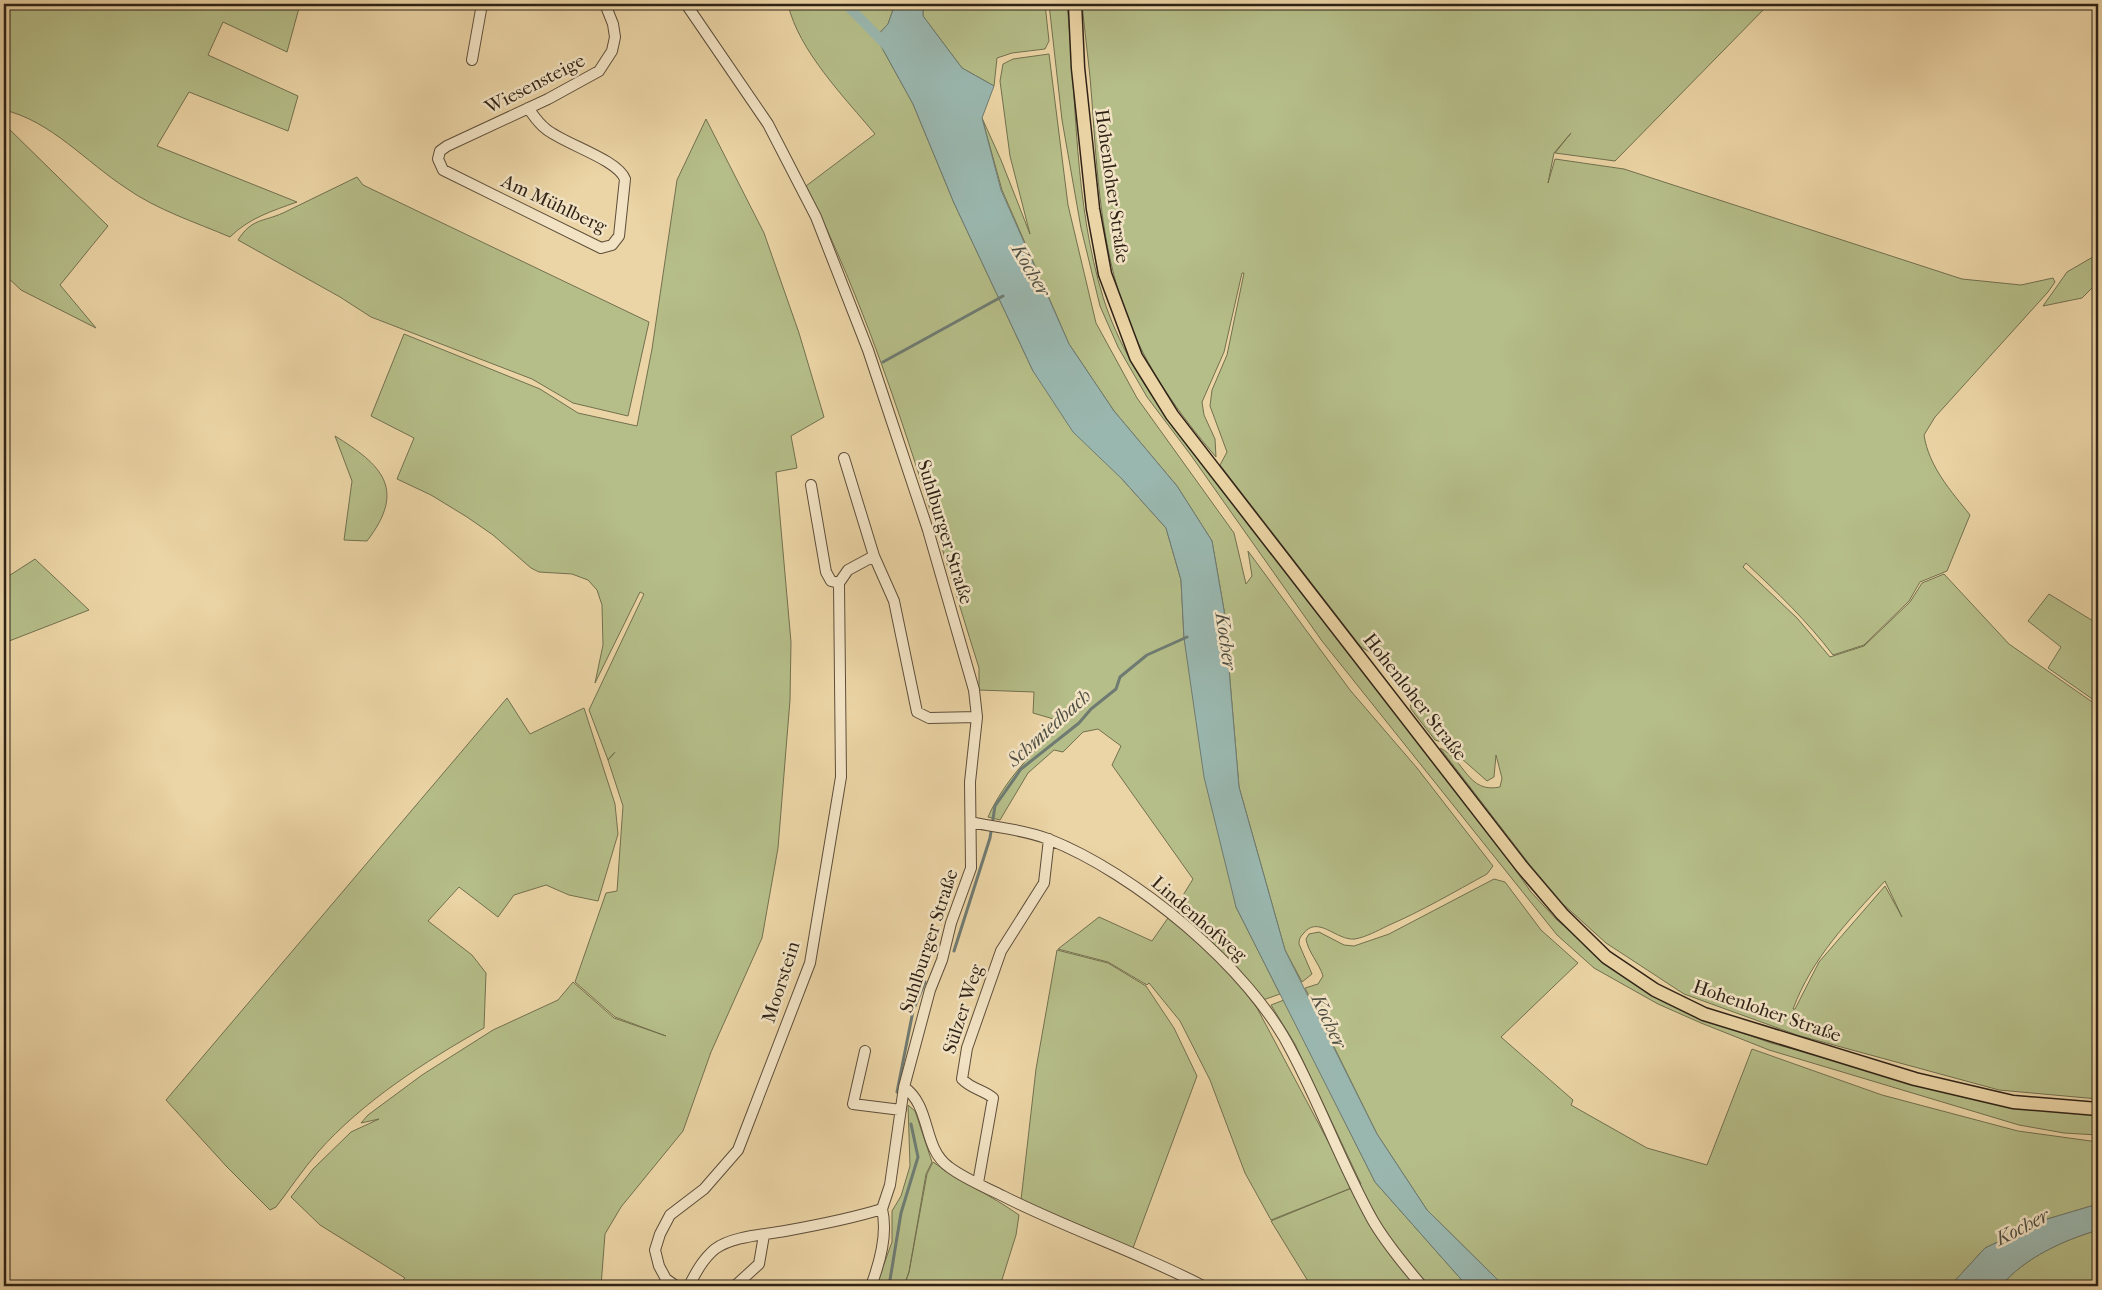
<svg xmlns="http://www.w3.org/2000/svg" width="2102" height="1290" font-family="'IM FELL French Canon',serif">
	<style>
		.green { fill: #b5bd88; stroke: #72704f; fill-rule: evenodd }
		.water { fill: #9ab7af; stroke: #6f7b72 }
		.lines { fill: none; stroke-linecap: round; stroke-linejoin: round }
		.stream { stroke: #6f7b72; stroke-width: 3 }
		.canal { stroke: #9ab7af; stroke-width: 10 }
		.minor-casing { stroke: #5e4e3a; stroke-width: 12 }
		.major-casing { stroke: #2f2216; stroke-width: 15 }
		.minor { stroke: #f2e3c4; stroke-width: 10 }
		.major { stroke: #ebd4a5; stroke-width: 12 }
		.labels { text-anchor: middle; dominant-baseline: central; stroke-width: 5; stroke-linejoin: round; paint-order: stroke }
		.street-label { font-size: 19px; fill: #2f2216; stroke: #f2e3c4 }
		.water-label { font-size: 20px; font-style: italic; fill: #4f4f44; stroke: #f2e3c4 }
	</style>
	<rect width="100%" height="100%" fill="#ebd4a5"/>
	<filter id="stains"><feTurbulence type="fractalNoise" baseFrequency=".004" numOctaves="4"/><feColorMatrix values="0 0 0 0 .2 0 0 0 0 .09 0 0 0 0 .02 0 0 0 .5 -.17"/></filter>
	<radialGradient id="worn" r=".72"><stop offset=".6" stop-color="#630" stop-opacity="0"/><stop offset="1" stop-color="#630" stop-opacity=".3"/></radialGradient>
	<!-- green -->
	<path class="green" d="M4,4H288L299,8L287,52L223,22L208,55L298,96L288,131L189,92L157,146L297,202C272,211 249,218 230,237C195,222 157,210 126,188C86,162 51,121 4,110Z
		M788,4H895L888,24L876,37L913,104L954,203L1033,371L1122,479L1166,528L1181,580L1184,638L1236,907L1280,994L1263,1000L1246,978L1177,905L1193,879L1112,765L1121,746L1098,729L1083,732L1063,752L1054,750L1028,773L1000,820L988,817C1005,779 1034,751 1064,722L1033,713L1034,692L979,690V668C928,506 883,339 806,186L875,134C845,98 798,50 788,4Z
		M923,4H1045L1049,41L1045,49L1012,53L997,58L994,86L962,68L923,16Z
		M1049,4H1067C1077,100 1074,203 1103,297C1117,342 1143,385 1171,423L1507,858L1531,892L1557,920L1609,964L1717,1024L1771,1043L1858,1067L2008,1105L2098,1115V1135L2064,1133L2019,1125L1769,1050L1701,1023L1658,1004L1594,968L1557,935L1322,641L1190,454L1147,397L1118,347L1100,306L1081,228L1062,120Z
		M1082,4H1769L1615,161L1555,153L1571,133L1554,153L1548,183L1555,159L1624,169L1962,279L2021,285L2053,278L2055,282L2048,292L1935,417L1924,435C1929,467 1951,491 1970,515L1947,571L1920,582L1909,601L1864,645L1833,655C1807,621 1777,592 1746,563L1743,567L1797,618L1830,657L1864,646L1910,602L1922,583L1944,574L2009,644L2098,706V1099L1999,1090L1797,1035L1684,994L1606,943L1563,904L1530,865L1440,748C1465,759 1467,794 1500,787L1502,778L1496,755L1494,777L1487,781L1444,743L1435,740L1411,709L1410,702L1375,655L1361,647L1220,465L1227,452L1210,406L1212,390L1227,355L1244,273H1242L1224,352L1202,402L1204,415L1215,439L1216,457C1179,414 1146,368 1126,314C1101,246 1097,173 1092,102C1090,69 1085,36 1082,4ZM1885,881L1902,917L1885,886L1819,962L1795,1009H1793C1812,958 1848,921 1885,881Z
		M1049,54L1068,205L1096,323L1137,398L1234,533L1246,584L1252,576L1248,551L1350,690L1417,768L1493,866L1487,874C1454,892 1422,911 1387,926C1377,931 1366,937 1355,939C1336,941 1318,914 1303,934C1300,937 1299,939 1299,944L1312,974L1302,982L1285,950L1239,787L1224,610L1212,541L1177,486L1114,411L1069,344L1002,190L982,118L1001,160L1030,234L1010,156L1000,81L1003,64L1013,59Z
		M706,119L764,233L799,333L824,417L791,436L797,468L776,472L791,642L790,700L778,848L762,938L711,1052L683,1131L621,1207L605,1234L601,1286H397L405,1278L320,1225L291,1197L313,1169L351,1132L379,1119L361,1123L368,1115L422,1075L493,1030L558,1000L573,982L614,1018L666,1036L615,1017L575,982L606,893L617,891L623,806L608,760L615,752L608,760L589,710L644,594L640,592L595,683L603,645L602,605L597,590L588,580L572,574L539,572L531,568L493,535L467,517L431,495L397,479L414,438L371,416L404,334L540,389L578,413L637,426L652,349L677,180Z
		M4,124L108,226L60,285L96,328L21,290L4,274Z
		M357,177L363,185L649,322L628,416L573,403L532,379L371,317L340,297L238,240C252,218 263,222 283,213C308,201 332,189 357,177Z
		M2098,254V282L2082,298L2043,306L2067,272Z
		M335,436C382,465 407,489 367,541L344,540L352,481Z
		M35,559L89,610L4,643V579Z
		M2049,594L2098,624V703L2048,668L2061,647L2028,621Z
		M507,698L530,734L584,708L615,804L618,834L598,901L569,895L546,885L514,895L498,917L459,887L428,921L472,955L486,973L484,1028C426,1061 363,1101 318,1152C303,1169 290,1189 276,1207L270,1210L227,1167L166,1100Z
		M1494,879L1505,882L1541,930L1578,963L1501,1037L1573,1100L1571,1105L1647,1148L1707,1165L1752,1049L1882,1095L2018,1131L2098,1142V1204L2044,1220L1985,1248L1950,1286H1504L1427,1210L1377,1134L1305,988L1318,984L1323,976C1319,963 1308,952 1306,939L1309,934L1319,932L1344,945L1354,946L1389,934Z
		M1099,917L1152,941L1168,918L1222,962L1257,1008L1339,1162L1356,1187L1361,1184L1295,1044L1271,1005L1284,1000L1375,1182L1467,1286H1311L1271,1221L1354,1187L1271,1220L1245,1173L1210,1080L1180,1021L1149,983L1147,985L1108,962L1058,949Z
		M1057,950L1108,963L1146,986L1174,1028L1197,1076L1133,1248L1021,1200L1036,1069Z
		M908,1105L915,1111L932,1162L926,1174L909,1272L905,1283L909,1272L927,1174L933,1162C960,1182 991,1195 1019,1215L1016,1235L1000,1286H876L892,1242V1211L901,1196L910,1166Z
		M2098,1230V1286H2001C2024,1258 2064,1240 2098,1230Z"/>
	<!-- water -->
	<path class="water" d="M895,4H923V16L962,68L994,86L982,118L1001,190L1069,344L1114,411L1177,486L1212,541L1224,610L1239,787L1285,950L1377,1134L1427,1210L1504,1286H1467L1375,1182L1236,907L1204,777L1184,638L1181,580L1166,528L1122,479L1073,432L1033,371L954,203L913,104L876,37L888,24Z
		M2098,1204V1230C2064,1240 2024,1258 2001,1286H1950L1985,1248L2044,1220Z"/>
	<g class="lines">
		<!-- stream -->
		<path class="stream" d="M883,362L1003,296
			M954,951L990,838L995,806L1021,769L1079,723L1091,709L1116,689L1120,677L1147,655L1187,637
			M897,1092L913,1011L925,982
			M889,1286L901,1213L918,1157L911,1124"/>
		<!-- canal -->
		<path class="canal" d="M846,4L887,46"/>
		<!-- minor casing -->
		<g class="minor-casing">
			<path id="minor" d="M686,4L768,124L816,217L868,350L928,530L974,690L977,717L970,782L971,868L951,923L942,960L930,990L904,1087L890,1185L882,1209C850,1219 818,1225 785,1231C763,1235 733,1236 715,1249C703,1259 696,1272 689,1286
				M472,60L482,4
				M528,108C534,116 538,123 546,129C564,144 617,159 625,179L619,236L612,245L601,248L443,170L438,159L440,151L447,146L548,99L599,71L612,51L615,37L613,24L605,4
				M844,458L874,556
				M811,485L826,572L831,581L839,583
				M971,822C997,828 1023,829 1048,839C1135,873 1250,968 1292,1052C1321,1107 1342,1165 1372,1219C1385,1242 1405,1266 1422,1286
				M865,1051L853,1104L901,1110
				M904,1087C932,1107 922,1148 949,1167C965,1179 985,1187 1003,1196C1068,1229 1138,1252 1203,1286
				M978,1183L993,1098C984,1090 971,1089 962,1079L967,1048L1001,951L1044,883L1049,839
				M676,1286L666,1279L659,1266L655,1250L660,1234L670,1215L704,1189L738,1150L810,963L841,777L839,583L848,570L874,556L894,601L917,712L929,718L977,717
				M735,1286L759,1264L764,1235
				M871,1286C880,1262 888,1234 882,1209"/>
		</g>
		<!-- major casing -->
		<g class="major-casing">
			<path id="major" d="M1075,4L1078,68L1093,209L1105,274L1136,357L1172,415L1522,867L1562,914L1606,957L1655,990L1704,1014L1915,1079L2013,1102L2098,1109"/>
		</g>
		<!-- minor -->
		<use href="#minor" class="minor"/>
		<!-- major -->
		<use href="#major" class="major"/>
	</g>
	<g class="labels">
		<!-- street labels -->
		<g class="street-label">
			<text transform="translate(535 84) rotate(-27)">Wiesensteige</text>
			<text transform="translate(1112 186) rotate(82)">Hohenloher Straße</text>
			<text transform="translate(554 204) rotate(25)">Am Mühlberg</text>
			<text transform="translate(945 532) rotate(73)">Suhlburger Straße</text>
			<text transform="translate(1415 697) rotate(52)">Hohenloher Straße</text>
			<text transform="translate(1199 919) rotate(41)">Lindenhofweg</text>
			<text transform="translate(929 941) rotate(-72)">Suhlburger Straße</text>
			<text transform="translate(781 982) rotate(-72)">Moorstein</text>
			<text transform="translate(963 1009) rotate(-72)">Sülzer Weg</text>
			<text transform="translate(1767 1011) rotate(19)">Hohenloher Straße</text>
		</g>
		<!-- water labels -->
		<g class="water-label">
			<text transform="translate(1031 270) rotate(60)">Kocher</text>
			<text transform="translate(1226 641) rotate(82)">Kocher</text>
			<text transform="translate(1049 728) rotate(-42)">Schmiedbach</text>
			<text transform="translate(1329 1021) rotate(65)">Kocher</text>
			<text transform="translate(2022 1227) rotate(-27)">Kocher</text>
		</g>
	</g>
	<!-- margin -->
	<rect width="2102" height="1290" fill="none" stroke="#ebd4a5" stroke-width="20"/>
	<rect x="5" y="5" width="2092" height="1280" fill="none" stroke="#2f2216" stroke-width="2.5"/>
	<rect x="10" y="10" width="2082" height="1270" fill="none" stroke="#2f2216"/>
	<rect width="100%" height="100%" filter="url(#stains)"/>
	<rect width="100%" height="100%" fill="url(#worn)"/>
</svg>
